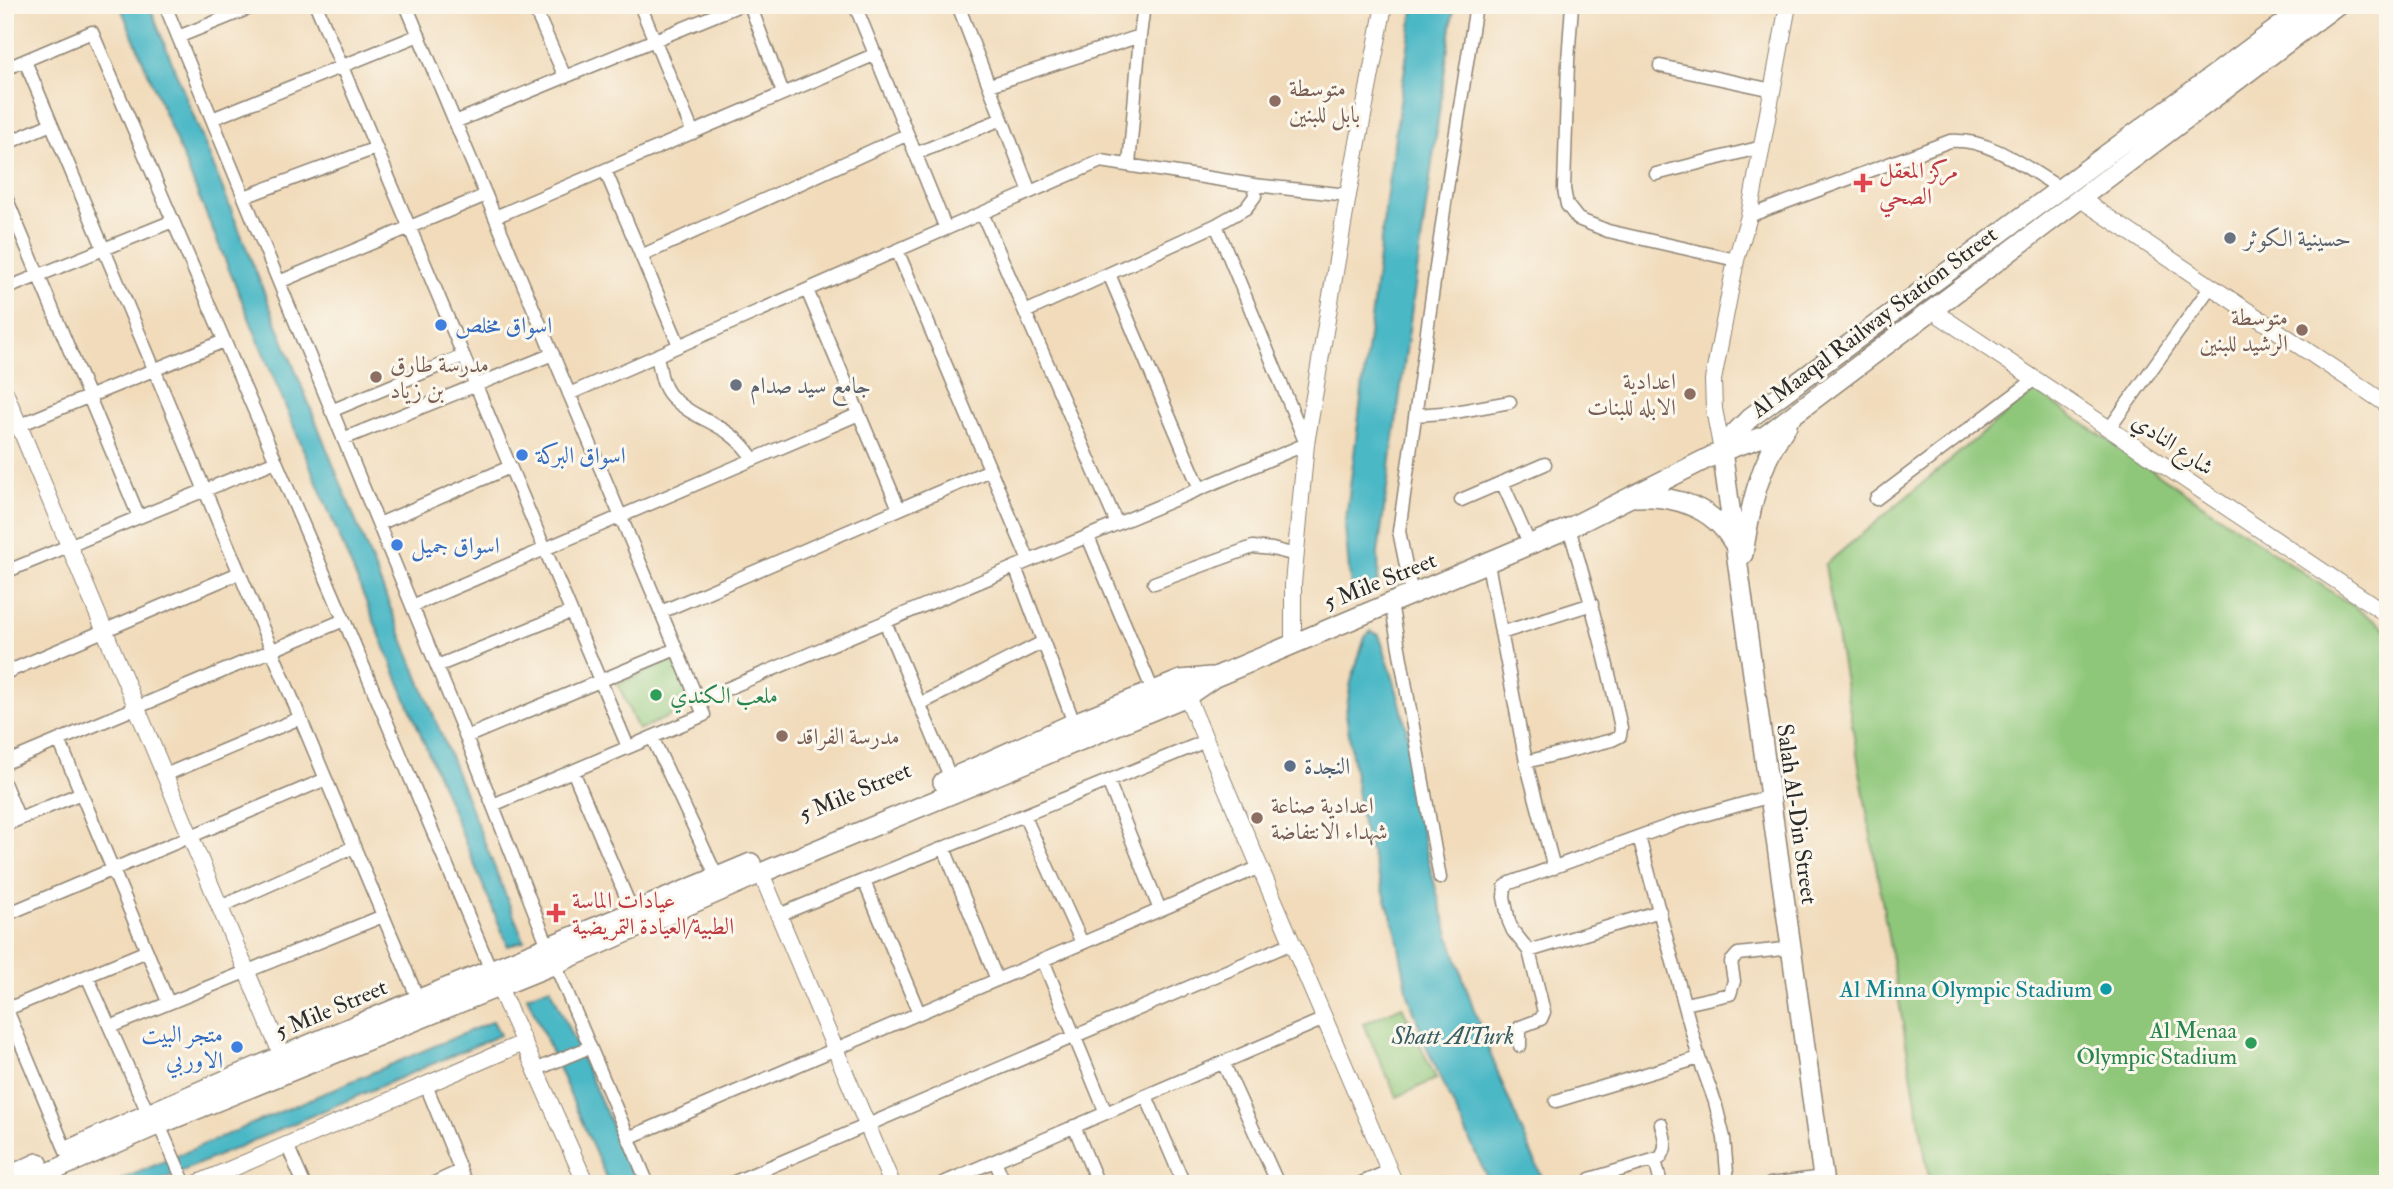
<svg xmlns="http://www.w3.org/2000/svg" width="2393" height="1189" font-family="'IM FELL Double Pica',Amiri,serif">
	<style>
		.green { fill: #8fc77a; stroke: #5d7952; stroke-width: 2 }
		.water { fill: #4bb8c6; stroke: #3b7278; stroke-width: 2 }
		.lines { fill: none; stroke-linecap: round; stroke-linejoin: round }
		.minor-casing { stroke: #8e8373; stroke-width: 15 }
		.tertiary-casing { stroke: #8e8373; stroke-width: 18 }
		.primary-casing { stroke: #8e8373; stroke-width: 22 }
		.minor { stroke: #fff; stroke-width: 12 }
		.tertiary { stroke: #fff; stroke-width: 16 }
		.primary { stroke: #fff; stroke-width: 19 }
		.education-dot { fill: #8d6e63; stroke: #fbf7ec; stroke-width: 2.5 }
		.health-dot { fill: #e0444e; stroke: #fbf7ec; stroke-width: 2.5 }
		.worship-dot { fill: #6b7280; stroke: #fbf7ec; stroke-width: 2.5 }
		.shop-dot { fill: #3f7fe0; stroke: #fbf7ec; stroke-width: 2.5 }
		.leisure-dot { fill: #2e9e5b; stroke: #fbf7ec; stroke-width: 2.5 }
		.service-dot { fill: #5c6f8a; stroke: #fbf7ec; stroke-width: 2.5 }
		.culture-dot { fill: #0f9aa8; stroke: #fbf7ec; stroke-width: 2.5 }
		.labels { text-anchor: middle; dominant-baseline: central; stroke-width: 6; stroke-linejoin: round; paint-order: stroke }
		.education-label { font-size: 23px; fill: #785e54; stroke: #fbf7ec; text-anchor: start }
		.health-label { font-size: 23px; fill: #be3a42; stroke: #fbf7ec; text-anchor: start }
		.worship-label { font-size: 23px; fill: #5b616d; stroke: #fbf7ec; text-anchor: start }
		.street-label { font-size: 23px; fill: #2b2b2b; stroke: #fbf7ec }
		.shop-label { font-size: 23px; fill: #366cbe; stroke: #fbf7ec; text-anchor: start }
		.leisure-label { font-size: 23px; fill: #27864d; stroke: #fbf7ec; text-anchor: start }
		.service-label { font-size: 23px; fill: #4e5e75; stroke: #fbf7ec; text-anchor: start }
		.culture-label { font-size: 23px; fill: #0d838f; stroke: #fbf7ec; text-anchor: end }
		.water-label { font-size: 24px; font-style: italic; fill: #365c61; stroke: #fbf7ec }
	</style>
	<rect width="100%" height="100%" fill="#fbf7ec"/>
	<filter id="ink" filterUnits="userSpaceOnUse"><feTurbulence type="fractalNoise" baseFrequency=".0143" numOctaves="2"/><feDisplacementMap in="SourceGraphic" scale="14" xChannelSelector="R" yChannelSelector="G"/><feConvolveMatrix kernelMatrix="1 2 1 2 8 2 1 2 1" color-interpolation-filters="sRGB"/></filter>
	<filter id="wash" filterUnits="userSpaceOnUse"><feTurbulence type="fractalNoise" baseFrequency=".00686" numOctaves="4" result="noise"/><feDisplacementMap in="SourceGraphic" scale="28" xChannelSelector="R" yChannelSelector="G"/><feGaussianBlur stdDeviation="1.57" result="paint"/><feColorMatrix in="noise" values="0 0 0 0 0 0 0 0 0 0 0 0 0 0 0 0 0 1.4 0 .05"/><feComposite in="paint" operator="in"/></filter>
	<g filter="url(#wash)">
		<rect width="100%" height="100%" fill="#f1dbbb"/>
		<!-- green -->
		<path class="green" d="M2034,390L2388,630V1184H1930L1825,565Z
			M674,660L694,706L638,730L618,684Z
			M1402,1006L1436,1079L1397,1097L1363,1024Z"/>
		<!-- water -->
		<path class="water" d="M120,5H149L524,941L508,946Z
			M1414,5H1454L1378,553C1378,572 1383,596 1358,599L1351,590L1345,527L1387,192Z
			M1371,631L1379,635C1390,666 1399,696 1406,727C1413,762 1414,798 1422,833C1449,954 1494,1070 1545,1184H1490L1427,1048L1408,994L1396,931L1362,824L1346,713L1351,682L1365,637Z
			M550,987L638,1184H609L527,996Z
			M493,1021L500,1035L152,1184H111Z"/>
	</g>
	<g filter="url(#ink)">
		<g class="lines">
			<!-- minor casing -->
			<g class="minor-casing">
				<path id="minor" d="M165,5L466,737L555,964L648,1184
					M316,5L628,747
					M406,5L704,715L493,805
					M533,5L565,77
					M640,5L693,133
					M750,5L783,93
					M855,5L946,229
					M958,5L1030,192
					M1572,5L1568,61L1564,189L1567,205L1578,219L1608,231L1736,260
					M178,37L257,5
					M25,61L418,999
					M1660,66L1773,90
					M5,69L92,32L344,620L490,968
					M990,85L1140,36
					M212,119L419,35
					M455,122L740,5
					M5,144L51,124
					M915,154L1002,119
					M1129,165L1140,36L1144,5
					M605,170L679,345
					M1656,174L1762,147
					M5,195L139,517
					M244,197L376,148
					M982,213L1117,524
					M1749,216L1950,141C1990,138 2026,168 2060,188
					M495,217L876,54
					M897,250L1029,561
					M641,256L906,135
					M1109,274L1200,489
					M279,282L486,195
					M5,289L173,221
					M807,290L899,509
					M1025,312L1216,225L1246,208L1255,196L1254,185
					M657,355C660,369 661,385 671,396C698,424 729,421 753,459
					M569,394L1101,161L1254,185L1348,195
					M331,411L463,356
					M1416,415L1455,412L1510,402
					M2109,429L2211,286
					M5,431L224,341
					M343,439L553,354
					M1502,482L1530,545
					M1876,499L2035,379
					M1461,500L1545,464
					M379,524L510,467
					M1088,537L1153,691
					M1488,564L1526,762L1554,868
					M1015,567L1074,723
					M5,572L276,461
					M1154,583L1253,547L1272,549L1296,555
					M1412,595L1399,531L1447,189L1476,5
					M1391,603L1440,878
					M412,606L859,414
					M661,612L990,470
					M885,622L951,779
					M1501,633L1592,604
					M437,666L571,612
					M5,673L239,573
					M698,701L1306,444L1216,225
					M920,704L1043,642
					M466,737L676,649
					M652,737L717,877
					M59,740L168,1002
					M1526,762L1612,740L1620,736L1621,728C1607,660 1589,594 1569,528
					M5,763L344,620
					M573,771L633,913
					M165,775L300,718
					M1108,781L1160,910
					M5,785L19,819
					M1024,815L1082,943
					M5,825L81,793
					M1639,837L1699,1058L1715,1102L1724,1138L1728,1184
					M944,848L997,980
					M864,881L919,1013
					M220,907L354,847
					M5,915L326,779
					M779,915L1206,741
					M1529,951L1660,911
					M1043,960L1106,1113
					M87,976L148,1113
					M1685,1004L1730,994L1734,981L1731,962L1738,954L1792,948
					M5,1005L66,1151
					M5,1010L147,951
					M110,1027L383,916
					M1520,1046V1027L1541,1019L1544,1012L1529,951L1513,931L1509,922L1504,897L1505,887L1510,883L1679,822L1771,796
					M1223,1062L1278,1184
					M535,1070L590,1047
					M426,1085L466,1184
					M1146,1096L1184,1184
					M1556,1101L1699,1058
					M159,1125L185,1184
					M1074,1126L1098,1184
					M628,1138L1260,867
					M287,1145L304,1184
					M1655,1160L1661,1184
					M995,1161L1005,1184
					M1590,1179L1660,1158C1669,1147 1664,1137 1661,1124
					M432,1184L460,1171
					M730,1184L1292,943
					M941,1184L1324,1019
					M1359,1184L1389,1171
					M1770,1184L1823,1177"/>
			</g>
			<!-- tertiary casing -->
			<g class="tertiary-casing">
				<path id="tertiary" d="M2079,198L2388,405
					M1933,311L2388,615
					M5,392L282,1056
					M1722,451L1714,409L1713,380L1736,260L1749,216L1788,5
					M1293,643V584L1306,444L1348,195L1384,5
					M1183,687L1395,1184
					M761,873L892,1184
					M495,978L586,1184
					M196,1184L523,1043"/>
			</g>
			<!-- primary casing -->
			<g class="primary-casing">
				<path id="primary" d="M1722,451L1824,1184
					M1722,451L1735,433L1751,417L2309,5
					M1636,497C1674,495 1713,507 1733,542
					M1743,554C1750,509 1759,463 1787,425
					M943,782L1074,723L1181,680L1210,677
					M69,1150C293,1046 523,959 751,863
					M5,1178L38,1163
					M23,1184L153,1127L555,964L761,873L1187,696L1215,677L1569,528L1722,451L1765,436L2337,5"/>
			</g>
			<!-- minor -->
			<use href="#minor" class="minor"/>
			<!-- tertiary -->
			<use href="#tertiary" class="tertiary"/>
			<!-- primary -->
			<use href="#primary" class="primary"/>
		</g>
	</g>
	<!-- markers -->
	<g class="education-dot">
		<circle cx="1275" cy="101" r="7"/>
		<circle cx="2302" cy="330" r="7"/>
		<circle cx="376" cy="377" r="7"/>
		<circle cx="1690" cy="394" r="7"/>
		<circle cx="782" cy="736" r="7"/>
		<circle cx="1257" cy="818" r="7"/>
	</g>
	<g class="health-dot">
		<path d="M1859.5 172.5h7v7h7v7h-7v7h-7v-7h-7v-7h7z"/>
		<path d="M552.5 902.5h7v7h7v7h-7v7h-7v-7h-7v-7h7z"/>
	</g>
	<g class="worship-dot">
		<circle cx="2230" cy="238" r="7"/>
		<circle cx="736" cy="385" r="7"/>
	</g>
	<g class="shop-dot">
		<circle cx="441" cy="325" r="7"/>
		<circle cx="522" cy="455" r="7"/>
		<circle cx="397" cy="545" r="7"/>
		<circle cx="237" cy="1047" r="7"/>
	</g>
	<g class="leisure-dot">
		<circle cx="656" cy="695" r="7"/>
		<circle cx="2251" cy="1043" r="7"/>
	</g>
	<circle class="service-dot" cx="1290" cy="766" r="7"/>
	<circle class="culture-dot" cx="2106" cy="989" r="7"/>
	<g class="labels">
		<!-- education labels -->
		<g class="education-label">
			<text x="1289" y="88">متوسطة<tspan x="1289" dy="26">بابل للبنين</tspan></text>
			<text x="2288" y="317" text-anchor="end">متوسطة<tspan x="2288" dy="26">الرشيد للبنين</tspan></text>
			<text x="390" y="364">مدرسة طارق<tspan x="390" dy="26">بن زياد</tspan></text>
			<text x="1676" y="381" text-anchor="end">اعدادية<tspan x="1676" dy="26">الابله للبنات</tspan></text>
			<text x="796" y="736">مدرسة الفراقد</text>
			<text x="1271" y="805">اعدادية صناعة<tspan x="1271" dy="26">شهداء الانتفاضة</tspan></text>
		</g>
		<!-- health labels -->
		<g class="health-label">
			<text x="1879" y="170">مركز المعقل<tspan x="1879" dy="26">الصحي</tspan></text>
			<text x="572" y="900">عيادات الماسة<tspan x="572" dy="26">الطبية/العيادة التمريضية</tspan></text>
		</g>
		<!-- worship labels -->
		<g class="worship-label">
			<text x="2244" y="238">حسينية الكوثر</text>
			<text x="750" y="385">جامع سيد صدام</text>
		</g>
		<!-- street labels -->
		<g class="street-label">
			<text transform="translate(1874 322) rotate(-37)">Al Maaqal Railway Station Street</text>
			<text transform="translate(2173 444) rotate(34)">شارع النادي</text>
			<text transform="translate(1380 581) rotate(-22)">5 Mile Street</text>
			<text transform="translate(855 792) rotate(-23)">5 Mile Street</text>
			<text transform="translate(1797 814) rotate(82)">Salah Al-Din Street</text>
			<text transform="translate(331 1009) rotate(-23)">5 Mile Street</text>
		</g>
		<!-- shop labels -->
		<g class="shop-label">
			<text x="455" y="325">اسواق مخلص</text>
			<text x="536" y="455">اسواق البركة</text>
			<text x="411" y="545">اسواق جميل</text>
			<text x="223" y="1034" text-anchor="end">متجر البيت<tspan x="223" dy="26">الاوربي</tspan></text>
		</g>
		<!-- leisure labels -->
		<g class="leisure-label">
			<text x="670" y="695">ملعب الكندي</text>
			<text x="2237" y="1030" text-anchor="end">Al Menaa<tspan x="2237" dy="26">Olympic Stadium</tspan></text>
		</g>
		<!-- service labels -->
		<g class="service-label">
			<text x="1304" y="766">النجدة</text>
		</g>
		<!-- culture labels -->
		<g class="culture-label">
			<text x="2092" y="989">Al Minna Olympic Stadium</text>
		</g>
		<!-- water labels -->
		<g class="water-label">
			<text x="1453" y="1036">Shatt AlTurk</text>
		</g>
	</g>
	<!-- margin -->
	<rect width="2393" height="1189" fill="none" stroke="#fbf7ec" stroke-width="28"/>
</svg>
